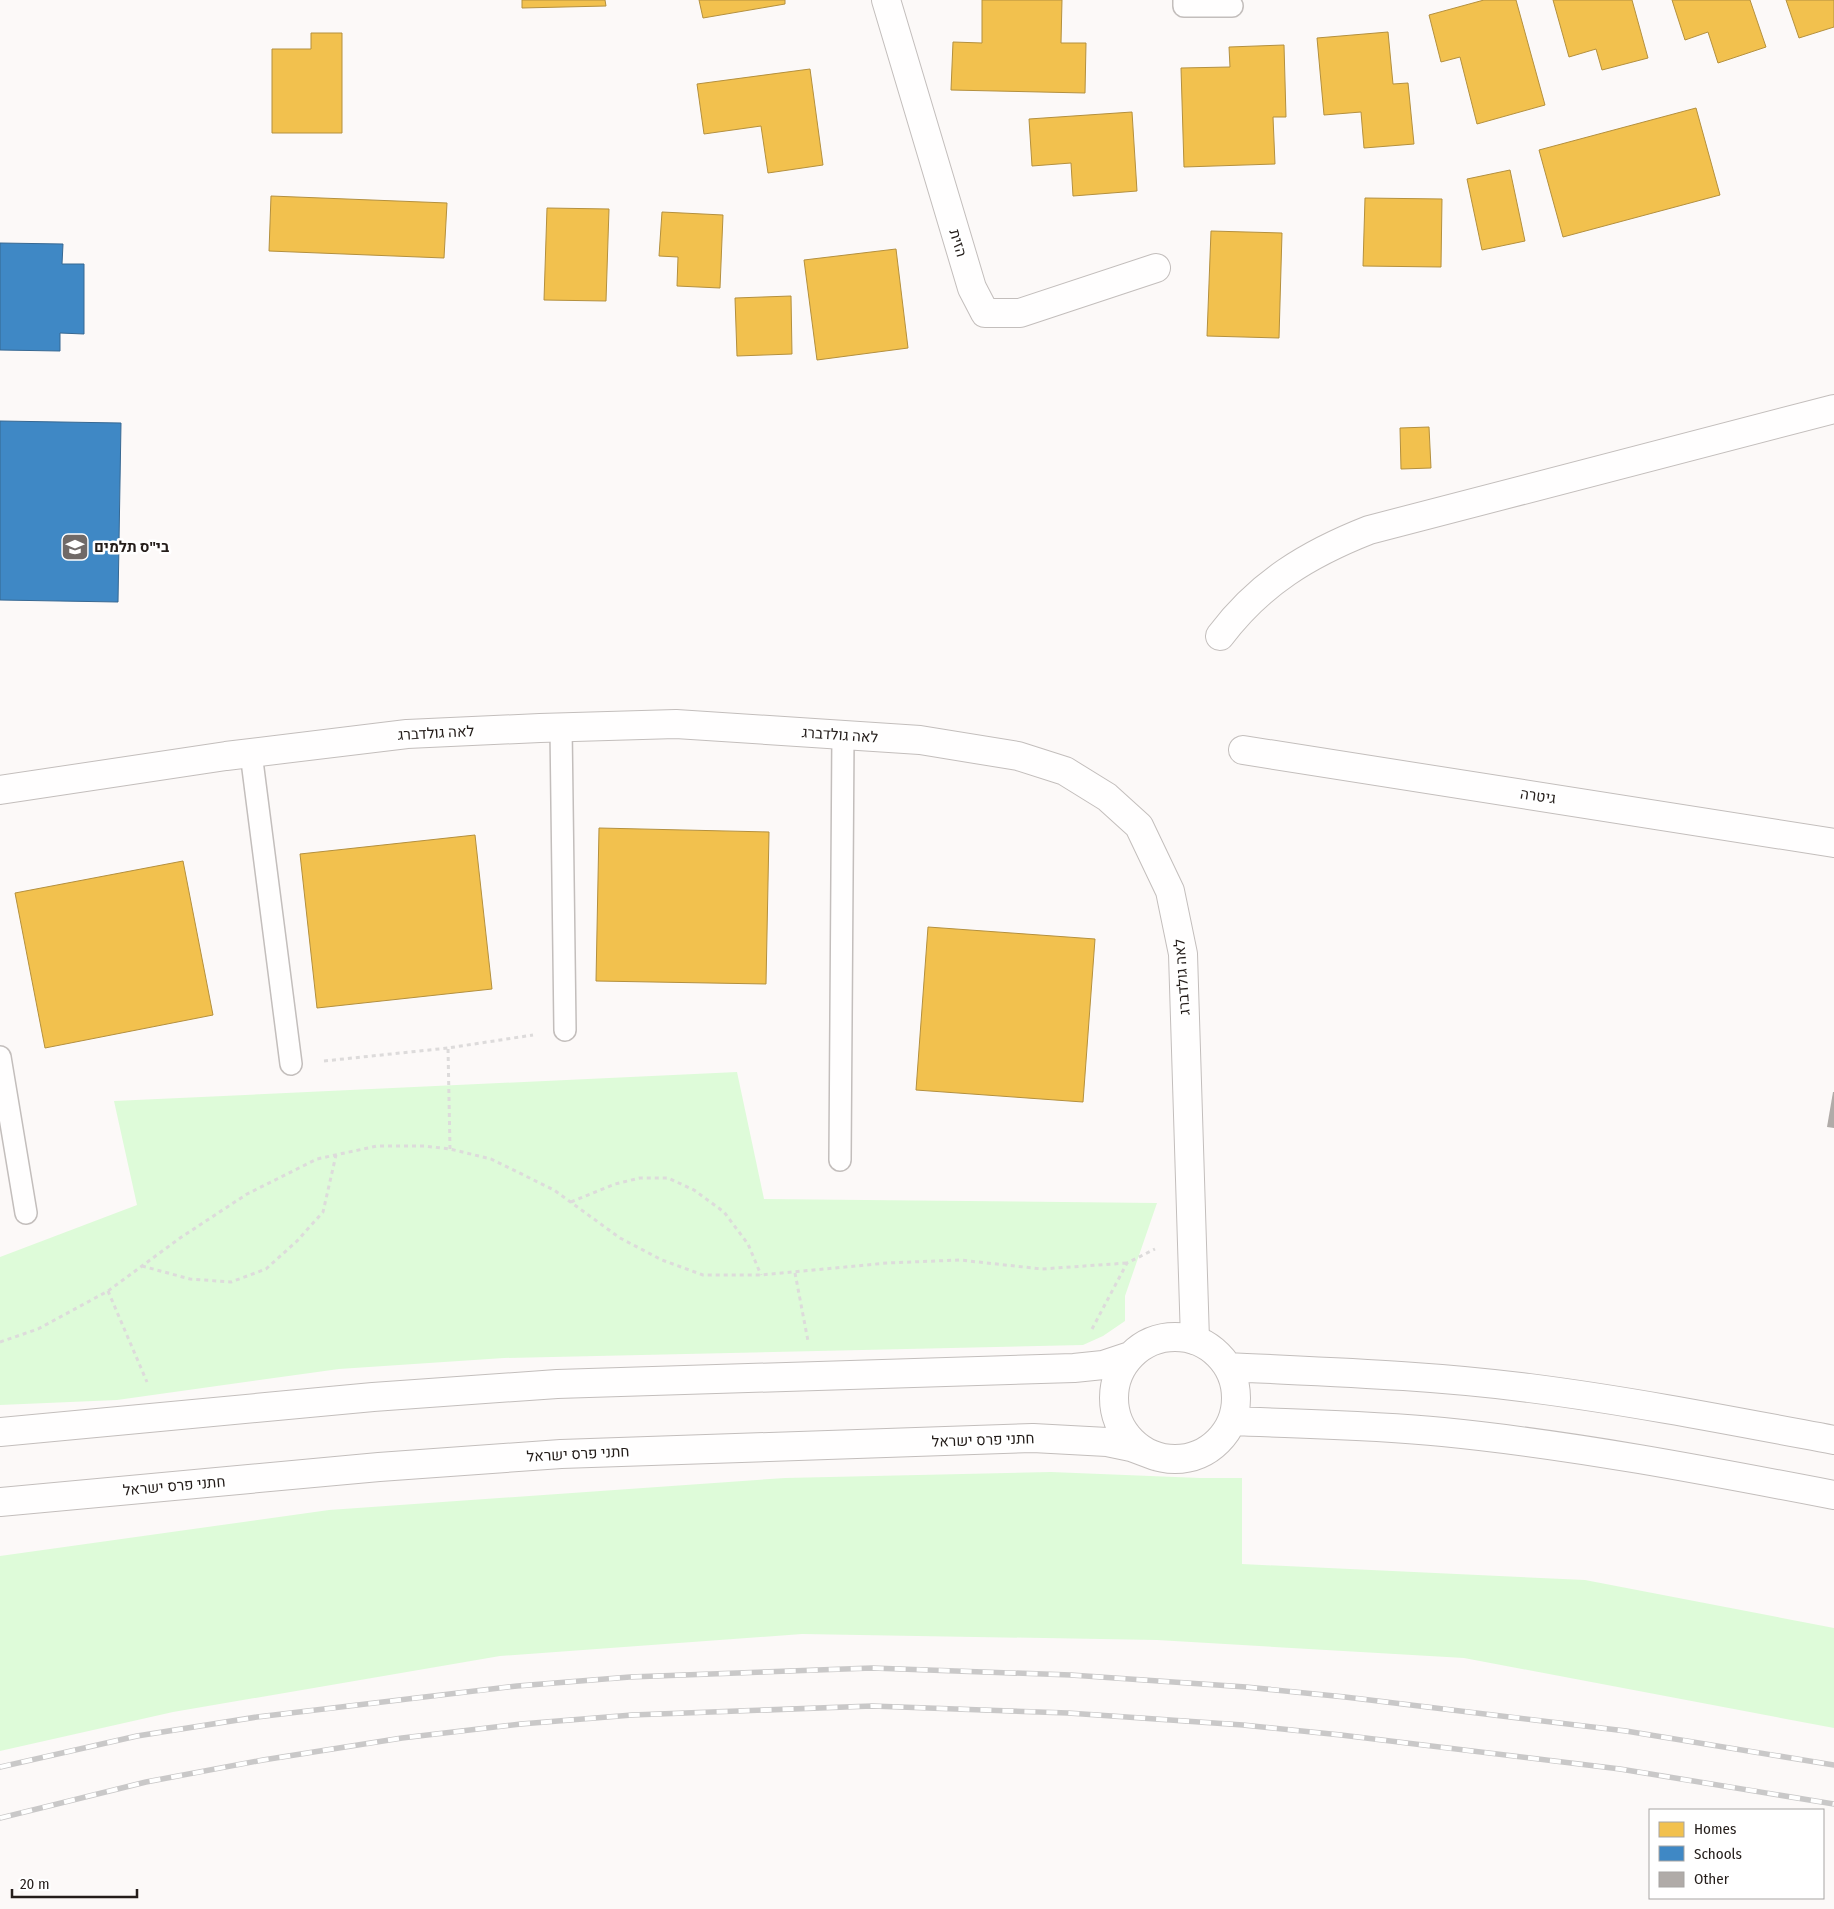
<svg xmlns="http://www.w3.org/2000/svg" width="1834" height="1909" font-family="'Fira Sans Condensed',Heebo,sans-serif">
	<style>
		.green { fill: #defbd9 }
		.homes { fill: #f2c14e; stroke: #b4903e }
		.schools { fill: #3f88c5; stroke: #376892 }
		.building { fill: #b0aba8 }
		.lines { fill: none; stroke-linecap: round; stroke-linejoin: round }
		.lane-casing { stroke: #c3bebc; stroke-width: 24 }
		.street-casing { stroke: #c3bebc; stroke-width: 30 }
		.secondary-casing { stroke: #c3bebc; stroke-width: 30 }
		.path { stroke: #dddbdb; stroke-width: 3; stroke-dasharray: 4 4; stroke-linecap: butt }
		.lane { stroke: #fffefe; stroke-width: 21 }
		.street { stroke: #fffefe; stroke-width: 28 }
		.secondary { stroke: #fffefe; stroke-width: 28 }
		.rail-casing { stroke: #c9c8c8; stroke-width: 5.5 }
		.rail { stroke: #fff; stroke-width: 4; stroke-dasharray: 11; stroke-linecap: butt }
		.labels { text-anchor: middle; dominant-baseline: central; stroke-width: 5; stroke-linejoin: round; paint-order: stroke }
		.street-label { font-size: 15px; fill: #241d1a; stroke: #fff }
		.poi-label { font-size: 15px; font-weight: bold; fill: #241d1a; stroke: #fff; text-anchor: start }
	</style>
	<rect width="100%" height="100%" fill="#fcf9f8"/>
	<!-- green -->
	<path class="green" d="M737,1072L764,1199L1157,1203L1125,1296V1321L1103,1336L1083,1345L504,1358L339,1369L117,1400L0,1405V1257L137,1205L114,1101Z
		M1051,1472L1200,1478H1242V1564L1585,1580L1834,1628V1728L1464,1658L1157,1640L802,1634L500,1656L173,1712L0,1751V1556L329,1510L785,1478Z"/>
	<!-- homes -->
	<path class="homes" d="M522,0H605L606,6L522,8Z
		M699,0H785V4L703,18Z
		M982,0H1062L1061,43H1086L1085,93L951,90L953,42L982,43Z
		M1484,0H1516L1545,105L1477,124L1460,57L1441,62L1429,15Z
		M1553,0H1632L1648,58L1602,70L1596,49L1569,57Z
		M1672,0H1750L1766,47L1718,63L1708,32L1685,40Z
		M1786,0H1834V27L1799,38Z
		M1388,32L1393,84L1408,83L1414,144L1364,148L1361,112L1324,115L1317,38Z
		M311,33H342V133H272V49H311Z
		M1284,45L1286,117H1273L1275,164L1184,167L1181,68L1230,67L1229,47Z
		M810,69L823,165L768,173L761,126L704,134L697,84Z
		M1696,108L1720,195L1563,237L1539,150Z
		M1132,112L1137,191L1073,196L1071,163L1032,166L1029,119Z
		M1510,170L1525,241L1482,250L1467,179Z
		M271,196L447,203L444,258L269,251Z
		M1365,198L1442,199L1441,267L1363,266Z
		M547,208L609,209L606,301L544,300Z
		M662,212L723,215L720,288L677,286L678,257L659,256Z
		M1211,231L1282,233L1279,338L1207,336Z
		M896,249L908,348L817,360L804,260Z
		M791,296L792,354L737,356L735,298Z
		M1429,427L1431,468L1401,469L1400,428Z
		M599,828L769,832L766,984L596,981Z
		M475,835L492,989L317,1008L300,854Z
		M183,861L213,1015L45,1048L15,893Z
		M928,927L1095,939L1083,1102L916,1090Z"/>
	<!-- schools -->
	<path class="schools" d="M0,243L63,244L62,264H84V334L60,333V351L0,350Z
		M0,421L121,423L118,602L0,600Z"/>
	<!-- building -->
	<path class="building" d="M1833,1092H1834V1128L1827,1127Z"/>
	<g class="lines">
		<!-- lane casing -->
		<g class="lane-casing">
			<path id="lane" d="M1184,0V6H1232
				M561,727L565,1030
				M251,753L291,1064
				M0,1057L26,1213
				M840,1160L843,735"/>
		</g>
		<!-- street casing -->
		<g class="street-casing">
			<path id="street" d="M886,0L972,288L985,313H1020L1156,268
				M1220,636C1260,583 1308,554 1369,530L1834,409
				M1243,750L1834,843
				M0,790L226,756L407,734L540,728L676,724L920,740L1018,756L1065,771L1107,797L1139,826L1170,891L1183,954L1195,1340"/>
		</g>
		<!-- secondary casing -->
		<g class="secondary-casing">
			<path id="secondary" d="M1114 1398a61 61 0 1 1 122 0a61 61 0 1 1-122 0Z
				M1228,1367C1328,1372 1429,1375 1529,1388C1631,1401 1733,1421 1834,1440
				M1232,1421C1302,1424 1373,1425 1443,1432C1574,1445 1704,1470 1834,1495
				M0,1432L373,1397L557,1384L1074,1368L1103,1365L1130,1356
				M0,1502L379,1467L561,1454L1033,1438L1107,1442L1131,1447L1155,1456"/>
		</g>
		<!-- path -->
		<path class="path" d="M324,1061L448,1048
			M450,1149L448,1048L533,1035
			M571,1202L615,1184L640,1178H668L694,1190L724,1212L748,1244L761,1275
			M142,1266L190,1279L231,1282L266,1269L297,1241L323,1212L336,1155
			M795,1273L808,1341
			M108,1291L147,1382
			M1092,1329L1127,1263L1155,1249
			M0,1342L38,1329L108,1291L180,1238L247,1194L317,1159L377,1146H424L450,1149L491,1159L554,1190L620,1238L662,1260L703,1275H761L887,1263L960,1260L1042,1269L1127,1263"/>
		<!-- lane -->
		<use href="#lane" class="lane"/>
		<!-- street -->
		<use href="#street" class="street"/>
		<!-- secondary -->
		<use href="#secondary" class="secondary"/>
		<!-- rail casing -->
		<g class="rail-casing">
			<path id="rail" d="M0,1767L137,1736L257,1717L517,1686L630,1677L872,1668L1071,1675L1246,1687L1345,1697L1626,1731L1834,1765
				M0,1818L146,1782L263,1760L402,1738L521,1724L632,1715L872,1706L1068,1713L1243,1725L1341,1735L1620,1769L1834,1804"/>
		</g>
		<!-- rail -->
		<use href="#rail" class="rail"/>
	</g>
	<!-- icons -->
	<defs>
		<g id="school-square" transform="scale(1.4375)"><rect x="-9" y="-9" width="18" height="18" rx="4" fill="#706a68" stroke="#fff"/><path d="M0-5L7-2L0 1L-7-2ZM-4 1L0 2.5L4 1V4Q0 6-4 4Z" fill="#fff"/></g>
	</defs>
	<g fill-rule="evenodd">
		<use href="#school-square" x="75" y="547"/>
	</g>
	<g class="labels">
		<!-- street labels -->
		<g class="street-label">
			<text transform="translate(958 243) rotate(73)">הזית</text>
			<text transform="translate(436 733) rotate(-3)">לאה גולדברג</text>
			<text transform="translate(840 735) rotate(4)">לאה גולדברג</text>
			<text transform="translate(1538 796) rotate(9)">גיטרה</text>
			<text transform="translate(1182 977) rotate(-94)">לאה גולדברג</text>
			<text transform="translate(983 1440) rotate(-2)">חתני פרס ישראל</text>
			<text transform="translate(578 1454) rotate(-3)">חתני פרס ישראל</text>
			<text transform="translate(174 1486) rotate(-5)">חתני פרס ישראל</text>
		</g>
		<!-- poi labels -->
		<g class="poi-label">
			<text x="94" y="547">בי"ס תלמים</text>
		</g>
	</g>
	<!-- legend -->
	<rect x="1649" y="1809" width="175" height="90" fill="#ffffff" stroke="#a7a5a3"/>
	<rect x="1659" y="1822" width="25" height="15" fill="#f2c14e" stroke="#a7a5a3"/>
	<text x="1694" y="1834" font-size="15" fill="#241d1a">Homes</text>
	<rect x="1659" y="1846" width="25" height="15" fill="#3f88c5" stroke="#a7a5a3"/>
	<text x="1694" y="1859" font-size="15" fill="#241d1a">Schools</text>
	<rect x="1659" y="1872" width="25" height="15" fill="#b0aba8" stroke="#a7a5a3"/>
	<text x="1694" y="1884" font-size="15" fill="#241d1a">Other</text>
	<!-- scale -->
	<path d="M12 1889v8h125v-8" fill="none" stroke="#241d1a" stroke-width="2.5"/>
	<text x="20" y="1889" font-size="15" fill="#241d1a" stroke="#ffffff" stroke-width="4" paint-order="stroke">20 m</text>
</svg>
